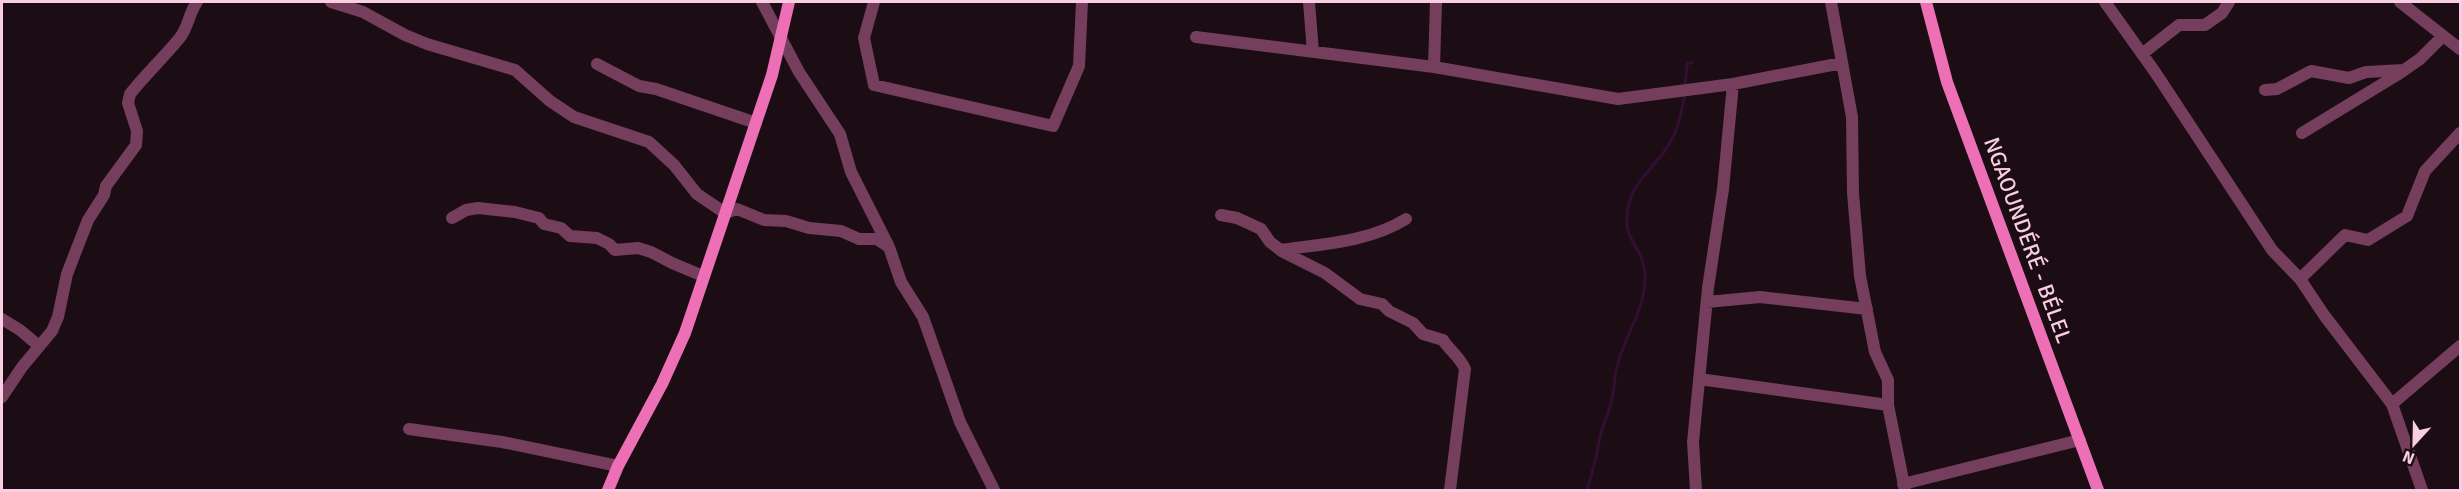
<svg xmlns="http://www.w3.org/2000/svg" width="2462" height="492" font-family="Signika,sans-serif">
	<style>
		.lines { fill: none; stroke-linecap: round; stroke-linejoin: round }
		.stream { stroke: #340e32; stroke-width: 3 }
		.street { stroke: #753e5c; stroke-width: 12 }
		.secondary { stroke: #ed70b6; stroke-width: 12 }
		.labels { text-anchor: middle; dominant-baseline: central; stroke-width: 6; stroke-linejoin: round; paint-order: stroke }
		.street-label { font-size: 22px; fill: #f9cee2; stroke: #1b0d13 }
	</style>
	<rect width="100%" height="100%" fill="#1b0d13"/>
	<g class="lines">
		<!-- stream -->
		<path class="stream" d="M1685,86L1687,64L1692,62
			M1587,490C1592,474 1596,459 1599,442C1601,428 1609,413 1612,399C1615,387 1614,375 1618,363C1626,334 1646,307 1645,276C1645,246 1619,241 1629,204C1635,181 1651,170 1664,152C1678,133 1681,115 1685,93"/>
		<!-- street -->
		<path class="street" d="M331,2L363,12L405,35L427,44L515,70L550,101L574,117L649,142L674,165L697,194L725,213L737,209L764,220L786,221L809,228L841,231L859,239H877L889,247
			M762,2L799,72L840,134L851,172L889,247L901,282L923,317L960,422L994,490
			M874,2L864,38L874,85L1053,126L1079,66L1082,2
			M1309,2L1313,52
			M1831,2L1852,117L1853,193L1860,276L1875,352L1888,380V405L1905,490
			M2105,2L2155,72L2272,250L2300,279L2324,315L2392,404
			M2400,2L2460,49
			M1196,37L1434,67L1436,2
			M2142,54L2179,25H2205L2222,13L2229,2
			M597,64L639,86L656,89L756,123
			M1434,67L1618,99L1733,84L1842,63
			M2265,90L2277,89L2311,71L2349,78L2366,72L2404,70
			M2302,133L2397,75L2420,59L2443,36
			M1221,215L1237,218L1261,229L1270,242L1283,252L1325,273L1360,299L1382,304L1389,311L1413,323L1423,334L1443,340C1450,351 1460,357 1465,369L1450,490
			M452,218L466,210L478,208L515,212L539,218L544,224L561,228L570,236L597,238L609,244L615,250L638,248L651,252L672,263L703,276
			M1280,250C1322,244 1369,242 1406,219
			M2300,279L2345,235L2368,240L2407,216L2425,171L2460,133
			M1707,302L1760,297L1867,309
			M2,319L20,330L39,346
			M1699,379L1888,405
			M2,397L22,367L52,331L58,317L67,274L88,220L104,195L106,186L136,145L137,131L128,103L130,94C145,75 163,58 178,40C189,28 188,14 197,2
			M409,429L502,442L618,466
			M1903,484L2080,440
			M1696,490L1693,442L1708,288L1723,189L1733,84
			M2422,490L2392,404L2460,346"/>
		<!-- secondary -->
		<path class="secondary" d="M1926,2L1947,82L2098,490
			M608,490L618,466L662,384L685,333L772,75L789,2"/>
	</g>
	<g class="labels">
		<!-- street labels -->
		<g class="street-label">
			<text transform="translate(2028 240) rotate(70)">NGAOUNDÉRÉ - BÉLEL</text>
		</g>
	</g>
	<!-- border -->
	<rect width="2462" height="492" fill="none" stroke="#f9cee2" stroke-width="6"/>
	<!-- north arrow -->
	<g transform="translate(2414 444) rotate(202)" stroke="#1b0d13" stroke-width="4.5" paint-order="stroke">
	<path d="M0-4.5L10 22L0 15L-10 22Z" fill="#f9cee2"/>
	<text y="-9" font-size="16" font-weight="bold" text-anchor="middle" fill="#f9cee2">N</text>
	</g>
</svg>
